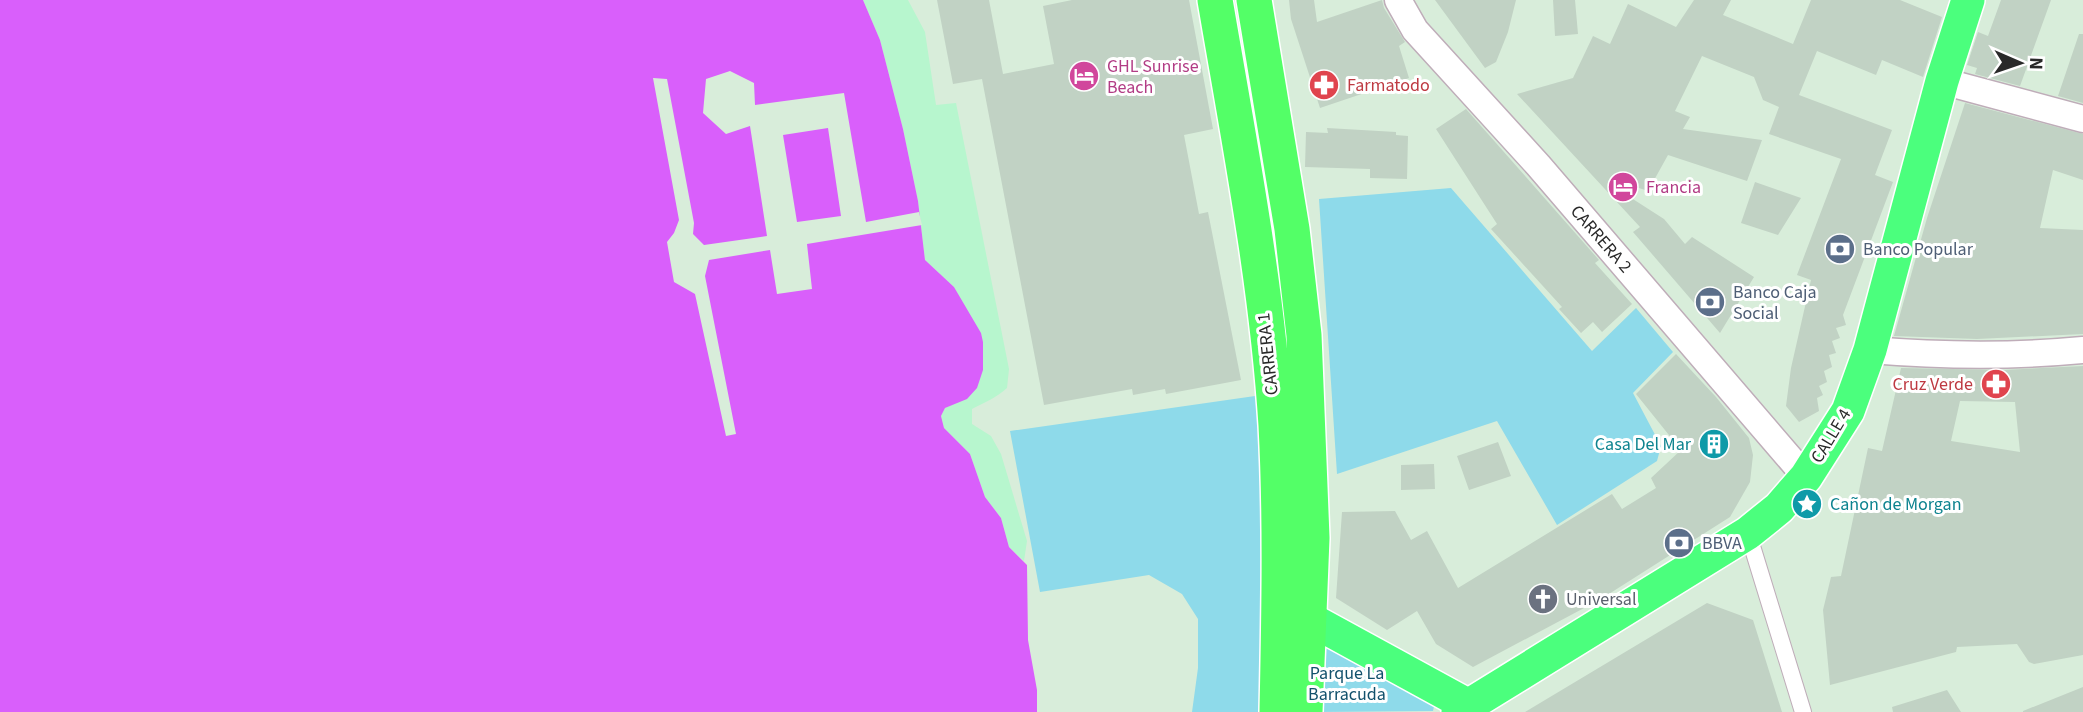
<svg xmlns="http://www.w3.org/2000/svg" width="2083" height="712" font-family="'Source Sans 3',sans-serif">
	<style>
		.green { fill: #8edaea }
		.sand { fill: #b7f6ce }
		.water { fill: #d95ffb }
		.pier { fill: #d8edda; fill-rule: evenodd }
		.building { fill: #c1d2c4; fill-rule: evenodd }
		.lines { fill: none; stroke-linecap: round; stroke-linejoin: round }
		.pedestrian-casing { stroke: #bfadb9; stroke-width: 18 }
		.tertiary-casing { stroke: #bfadb9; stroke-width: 29 }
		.primary-casing { stroke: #fff; stroke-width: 36 }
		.trunk-casing { stroke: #fff; stroke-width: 38 }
		.pedestrian { stroke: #fff; stroke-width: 16 }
		.tertiary { stroke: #fff; stroke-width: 26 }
		.primary { stroke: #4bff7d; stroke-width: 33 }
		.trunk { stroke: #53ff67; stroke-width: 35 }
		.labels { text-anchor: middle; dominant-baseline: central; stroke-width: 6; stroke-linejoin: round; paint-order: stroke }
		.hotel-label { font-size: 18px; fill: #b23c85; stroke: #fff; text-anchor: start }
		.health-label { font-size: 18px; fill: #be3a42; stroke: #fff; text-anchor: start }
		.street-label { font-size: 18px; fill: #292929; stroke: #fff }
		.service-label { font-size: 18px; fill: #4e5e75; stroke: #fff; text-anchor: start }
		.culture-label { font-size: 18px; fill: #0d838f; stroke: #fff; text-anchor: end }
		.worship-label { font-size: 18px; fill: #5b616d; stroke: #fff; text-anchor: start }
		.park-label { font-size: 18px; fill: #12516c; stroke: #fff }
	</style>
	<rect width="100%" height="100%" fill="#d8edda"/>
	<!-- green -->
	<path class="green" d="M1451,188L1592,351L1636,308L1673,352L1633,393L1661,446L1657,461L1557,525L1497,421L1337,474L1319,199Z
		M1262,395L1266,712H1192L1198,668V619L1182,594L1149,575L1040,592L1010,431Z
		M1331,646L1435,702L1433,711L1317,712L1325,648Z"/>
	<!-- sand -->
	<path class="sand" d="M863,0H908L925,32L936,105L956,103L1009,369L1007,388C996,398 985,402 972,409V424L991,436L1001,454L1027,541L1024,561L1009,547L1001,518L985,497L970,454L944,428L941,416L945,408L955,403L983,370V342L954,287L925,260L918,201L903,129L880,40Z"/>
	<!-- water -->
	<path class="water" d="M0,0H863L880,40L903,129L918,201L925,260L954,287L981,333L983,342V370L977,388L967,399L945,408L941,416L944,428L970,454L985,497L1001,518L1009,547L1027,565L1028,640L1037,690V712H0Z"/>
	<!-- pier -->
	<path class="pier" d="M730,71L754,83L755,105L844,93L866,222L919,212L922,225L807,244L812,289L777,294L770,250L709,260L705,276L736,434L726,436L695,294L674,282L667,242L674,233L679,220L653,78L667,79L694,223L693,234L704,245L767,236L750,126L726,134L703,113L706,79ZM828,128L841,216L797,222L783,135Z"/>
	<!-- building -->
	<path class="building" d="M937,0H989L1003,74L1054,64L1043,6L1072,0H1189L1213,129L1184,135L1199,214L1208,212L1241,380L1166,394L1165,389L1133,395L1132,389L1044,405L982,79L953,84Z
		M1289,0H1314L1317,22L1382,0L1384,8L1405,42L1399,46L1409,78L1320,108L1291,19Z
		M1435,0H1516L1508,32L1496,62L1485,68Z
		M1553,0H1575L1578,34L1555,36Z
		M1694,0H1731L1723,15L1793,44L1811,0H1900L1942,17L1923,77L1882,60L1876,75L1817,51L1799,95L1892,130L1875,175L1893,182L1843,315L1846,325L1836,328L1840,338L1832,341L1836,353L1829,355L1832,367L1824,371L1827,382L1819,386L1823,395L1817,398L1819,411L1799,422L1786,406L1791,368L1811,280L1797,275L1841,159L1769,134L1779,107L1763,100L1754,77L1702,56L1675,111L1690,117L1683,129L1762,140L1747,181L1668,155L1648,191L1612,179L1608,189L1611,185L1664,219L1685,244L1692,237L1754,277L1720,333L1633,232L1640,227L1517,94L1573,78L1593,36L1610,44L1628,4L1676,27Z
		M2001,0H2051L2020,86L1975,74L1977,68L1967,65L1978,32L1988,36Z
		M2079,34H2083V103L2058,96Z
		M1965,103L2083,134V180L2053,170L2040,228L2083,230V334L1977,339L1894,336L1927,218Z
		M1466,109L1599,260L1595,263L1632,304L1602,332L1593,322L1581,333L1559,309L1562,307L1491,229L1497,224L1436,129Z
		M1327,128L1396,132V135L1408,136L1407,179L1370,178V169L1305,167L1306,132L1328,133Z
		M1755,182L1801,198L1778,235L1741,223Z
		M1676,354L1716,397L1749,438L1753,455L1750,482L1730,517L1601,599L1473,667L1436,644L1417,611L1387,630L1336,598L1342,512L1395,511L1411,540L1427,531L1458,588L1612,494L1622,509L1656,488L1651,478L1681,450L1636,394Z
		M2083,366V655L2034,664L2029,662L2017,644L1957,647L1956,652L1830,685L1823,610L1831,577L1841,576L1868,448L1882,451L1901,368L2003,370ZM1960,401L2015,402L2020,452L1951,441Z
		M1498,442L1511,476L1469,490L1457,456Z
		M1434,464L1435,489L1401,490V465Z
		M1707,603L1753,620L1782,712H1525Z
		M2083,687V712H2023V711Z
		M1947,690L1961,712H1893L1892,707Z"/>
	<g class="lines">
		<!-- pedestrian casing -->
		<g class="pedestrian-casing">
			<path id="pedestrian" d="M1748,533L1803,712"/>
		</g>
		<!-- tertiary casing -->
		<g class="tertiary-casing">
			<path id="tertiary" d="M1398,0L1415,30L1538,165L1806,477
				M1942,81L2083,119
				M1870,350C1944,356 2009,357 2083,350"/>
		</g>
		<!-- primary casing -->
		<g class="primary-casing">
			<path id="primary" d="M1283,617L1308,618L1469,706
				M1458,712L1748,533L1779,508L1806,477L1848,411L1870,350L1942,81L1968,0"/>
		</g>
		<!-- trunk casing -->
		<g class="trunk-casing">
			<path id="trunk" d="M1215,0C1239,141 1267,283 1276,425C1281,521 1279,616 1277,712
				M1254,0L1292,229L1304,335L1312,538L1305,712"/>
		</g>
		<!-- pedestrian -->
		<use href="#pedestrian" class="pedestrian"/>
		<!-- tertiary -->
		<use href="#tertiary" class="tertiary"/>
		<!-- primary -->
		<use href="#primary" class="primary"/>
		<!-- trunk -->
		<use href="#trunk" class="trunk"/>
	</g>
	<!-- icons -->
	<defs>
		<g id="hotel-disc" transform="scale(1.575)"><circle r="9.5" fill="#d1479c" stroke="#fff"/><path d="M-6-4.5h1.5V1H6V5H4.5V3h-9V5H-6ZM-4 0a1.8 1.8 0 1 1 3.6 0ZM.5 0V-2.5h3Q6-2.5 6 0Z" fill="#fff"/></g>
		<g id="pharmacy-disc" transform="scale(1.575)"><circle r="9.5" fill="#e0444e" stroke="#fff"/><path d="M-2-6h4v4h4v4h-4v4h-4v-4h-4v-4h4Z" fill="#fff"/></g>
		<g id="bank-disc" transform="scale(1.575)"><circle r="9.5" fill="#5c6f8a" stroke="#fff"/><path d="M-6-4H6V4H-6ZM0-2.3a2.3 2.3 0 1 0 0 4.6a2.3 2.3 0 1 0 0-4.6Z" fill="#fff"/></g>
		<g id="building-disc" transform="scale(1.575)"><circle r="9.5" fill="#0f9aa8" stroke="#fff"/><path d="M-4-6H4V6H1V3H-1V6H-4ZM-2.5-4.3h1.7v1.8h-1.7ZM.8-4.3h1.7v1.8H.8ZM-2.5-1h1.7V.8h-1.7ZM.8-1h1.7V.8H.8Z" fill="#fff"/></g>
		<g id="sight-disc" transform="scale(1.575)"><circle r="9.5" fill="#0f9aa8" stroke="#fff"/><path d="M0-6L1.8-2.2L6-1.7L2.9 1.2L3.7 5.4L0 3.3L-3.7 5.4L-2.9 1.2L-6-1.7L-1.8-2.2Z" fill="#fff"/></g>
		<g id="church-disc" transform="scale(1.575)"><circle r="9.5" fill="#6b7280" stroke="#fff"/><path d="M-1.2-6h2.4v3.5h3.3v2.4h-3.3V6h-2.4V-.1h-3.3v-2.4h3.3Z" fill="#fff"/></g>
	</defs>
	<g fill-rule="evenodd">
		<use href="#hotel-disc" x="1084" y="76"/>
		<use href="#pharmacy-disc" x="1324" y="85"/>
		<use href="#hotel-disc" x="1623" y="187"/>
		<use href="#bank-disc" x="1840" y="249"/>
		<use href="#bank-disc" x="1710" y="302"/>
		<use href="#pharmacy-disc" x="1996" y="384"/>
		<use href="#building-disc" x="1714" y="444"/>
		<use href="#sight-disc" x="1807" y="504"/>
		<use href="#bank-disc" x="1679" y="543"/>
		<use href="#church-disc" x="1543" y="599"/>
	</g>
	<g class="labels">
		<!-- hotel labels -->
		<g class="hotel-label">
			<text x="1107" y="66">GHL Sunrise<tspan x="1107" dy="21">Beach</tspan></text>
			<text x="1646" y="187">Francia</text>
		</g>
		<!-- health labels -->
		<g class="health-label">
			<text x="1347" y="85">Farmatodo</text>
			<text x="1973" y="384" text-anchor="end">Cruz Verde</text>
		</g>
		<!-- street labels -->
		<g class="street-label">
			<text transform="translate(1601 239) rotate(49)">CARRERA 2</text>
			<text transform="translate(1268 354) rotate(-96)">CARRERA 1</text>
			<text transform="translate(1831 436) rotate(-59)">CALLE 4</text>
		</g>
		<!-- service labels -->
		<g class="service-label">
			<text x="1863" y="249">Banco Popular</text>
			<text x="1733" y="292">Banco Caja<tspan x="1733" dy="21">Social</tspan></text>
			<text x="1702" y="543">BBVA</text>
		</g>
		<!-- culture labels -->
		<g class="culture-label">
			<text x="1691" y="444">Casa Del Mar</text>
			<text x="1830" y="504" text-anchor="start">Cañon de Morgan</text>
		</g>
		<!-- worship labels -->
		<g class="worship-label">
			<text x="1566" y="599">Universal</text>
		</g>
		<!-- park labels -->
		<g class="park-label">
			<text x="1347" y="673">Parque La<tspan x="1347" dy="21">Barracuda</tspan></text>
		</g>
	</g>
	<!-- north arrow -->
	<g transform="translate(2020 63) rotate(92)" stroke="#ffffff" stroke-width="5" paint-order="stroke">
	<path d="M0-5L12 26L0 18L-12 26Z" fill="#292929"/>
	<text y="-10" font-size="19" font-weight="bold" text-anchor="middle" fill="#292929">N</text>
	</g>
</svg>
